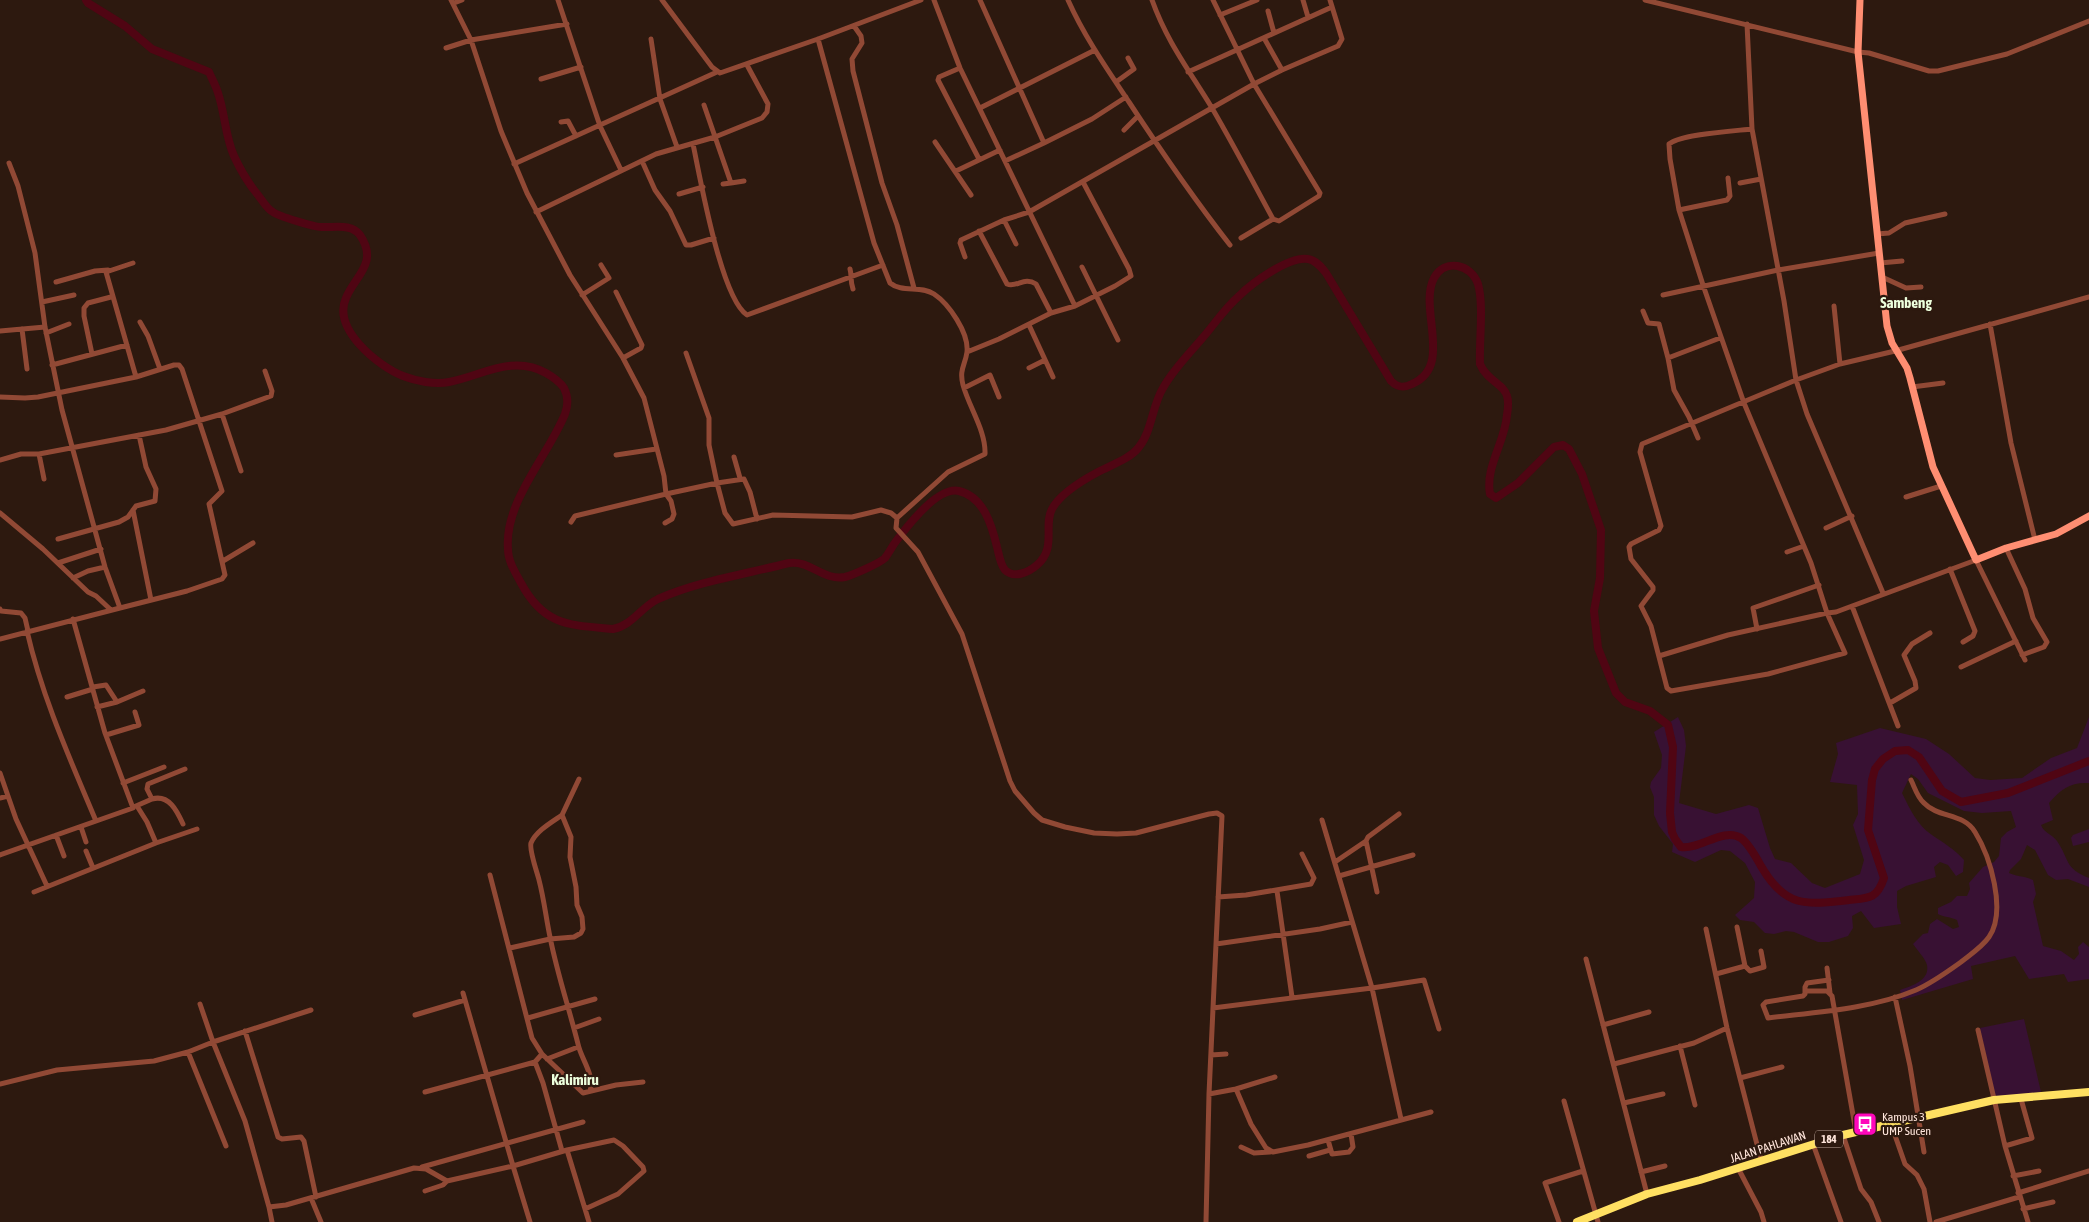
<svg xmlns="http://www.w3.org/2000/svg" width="2089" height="1222" font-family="'Asap Condensed',sans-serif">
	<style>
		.green { fill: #381133 }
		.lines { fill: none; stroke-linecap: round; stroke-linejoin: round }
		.river { stroke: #500513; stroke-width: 8 }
		.street { stroke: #914935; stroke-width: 5 }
		.secondary { stroke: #ff8e72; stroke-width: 7 }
		.primary { stroke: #ffe062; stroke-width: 8 }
		.labels { text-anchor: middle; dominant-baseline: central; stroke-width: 4.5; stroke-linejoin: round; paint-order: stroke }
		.shield { fill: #2d190f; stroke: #c0a89e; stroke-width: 1 }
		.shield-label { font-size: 11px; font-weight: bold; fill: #ffe5db }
		.poi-label { font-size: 12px; fill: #ffe5db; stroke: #2d190f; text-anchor: start }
		.street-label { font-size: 12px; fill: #ffe5db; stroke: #2d190f }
		.quarter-label { font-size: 15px; font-weight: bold; fill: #edffdd; stroke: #2d190f }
	</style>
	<rect width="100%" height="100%" fill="#2d190f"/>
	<!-- green -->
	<path class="green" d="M1678,717L1684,730L1686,746L1679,803L1716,814L1749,805L1758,808L1770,848L1775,859L1791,863L1812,883L1825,888L1860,874L1864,860L1853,825L1858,814L1857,785L1830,782L1838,754L1836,743L1880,728L1926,739L1949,754L1975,778L1990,780L2022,778L2051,758L2077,748L2089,717V783C2070,782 2061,789 2049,803L2053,820L2041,825C2044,833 2052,834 2057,841C2070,860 2064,868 2089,878V887L2068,879L2056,880L2048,875L2035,850L2027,845L2021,859L2010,870L2009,873C2018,877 2025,876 2033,880L2036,894L2033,902L2043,946L2061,951L2074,960L2079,954L2078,947L2083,942L2089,947V979L2068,982L2064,974L2029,979L2015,956L1971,966L1973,979L1902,1000L1900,990C1911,986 1930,981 1927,965C1925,958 1917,950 1913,944L1923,934L1928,933L1930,924L1937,919L1953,929L1959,927L1957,920C1951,917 1943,917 1938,914V908L1951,902L1957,896H1967L1970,889L1969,883L1983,867L1994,862L1999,856L2001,838L2007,832L2016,827L2011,811L1982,813L1964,811L1928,793L1918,779L1911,774L1902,793C1910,809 1917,825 1932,835C1944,843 1954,849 1964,860L1963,872L1956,876L1948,865L1940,862L1934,867L1936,877L1906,886L1897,891V907L1901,924L1874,928L1861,911L1852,916L1853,928L1848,936L1829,942H1818L1794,932L1786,931L1774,934L1765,933L1754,922L1740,920L1735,915L1754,898L1755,882L1745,863L1730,851L1721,850L1695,862L1672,852L1673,844L1659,826L1654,815V797L1650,787L1651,782L1661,768L1662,755L1654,732Z
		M2089,829V842L2073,846L2071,838L2073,835Z
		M2024,1019L2041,1092L1995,1098L1980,1028Z"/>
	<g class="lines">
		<!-- river -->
		<path class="river" d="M86,0L88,3L125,26L152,49L209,72C212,79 216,86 218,93C225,113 225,136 234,156C240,169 248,183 258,195C262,200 267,209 273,212C278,216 314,227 321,227C334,228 351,223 360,235C379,263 355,276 346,298C332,329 378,366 403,376C416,381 435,385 449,382C481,376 513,354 546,373C553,377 560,382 564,388C568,396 568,406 565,414C548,456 504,502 508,549C508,561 515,572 521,583C544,626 569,625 613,629C633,625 641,607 658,599C699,581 746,574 789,563C810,560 823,581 845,577C853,575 880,563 885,558C888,554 891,549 894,544C905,529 937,486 959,491C984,497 992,526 997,547C999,554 1000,564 1005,570C1014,579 1029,572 1037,565C1057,548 1043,526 1052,509C1060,494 1083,480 1098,472C1111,465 1130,459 1139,447C1152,431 1152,406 1163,388C1174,368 1191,352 1205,335C1216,322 1226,307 1239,296C1252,283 1289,256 1308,259C1316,260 1322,268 1326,273L1391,381C1398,388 1404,388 1412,384C1454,366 1418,309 1434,278C1445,258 1471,264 1478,284C1484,305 1479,341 1480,364C1487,381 1504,384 1507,396C1509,402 1508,409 1507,415C1505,442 1485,467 1490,494L1496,498L1518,483L1554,447L1563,445L1569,449L1582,474L1601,530L1600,578L1594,611L1598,648L1616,693L1625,702L1650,711L1668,725L1673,747L1670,813L1672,832L1675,839L1681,847C1700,850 1723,827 1741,838C1749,844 1756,857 1761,866C1785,908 1806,905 1849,900C1869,898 1877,899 1884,878L1868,830L1872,780L1875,769L1883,759L1895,751L1908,750L1919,757L1942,791L1961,802L2008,793L2089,761"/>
		<!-- street -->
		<path class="street" d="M451,0L471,40L501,131L527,193L570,275L623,358L644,398L664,476L666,494L717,483L725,513L733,524L773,515L852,517L881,510L891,513L897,518
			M558,0L600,126L621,170
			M662,0L712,67L720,73L818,39L921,0
			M934,0L960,68L1075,306
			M980,0L1044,143L1092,119L1126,97
			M1068,0C1084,36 1107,69 1129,102C1161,151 1194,199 1230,245
			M1152,0C1167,42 1189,70 1212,108C1233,144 1253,182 1273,219
			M1213,0L1254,84L1320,193L1319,196L1279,221L1273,219L1241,238
			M1303,0L1308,17
			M1645,0L1858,52L1869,53L1929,71H1938L2007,54L2089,21
			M454,3L462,0
			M1268,11L1274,33
			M1220,15L1257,0
			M1747,24L1752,129L1784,301L1796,380L1807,414L1883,593
			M854,26L861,36L862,43L852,59L853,71L882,183L897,225L914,288
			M1264,38L1282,70
			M651,39L660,99L677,147
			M818,39L874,243L890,283C902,293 921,285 934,294C949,304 969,333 967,352C965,366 959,369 963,385C969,407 986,431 985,454L948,472L897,518L896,528L918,552L962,634L1010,781L1015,791L1034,813L1042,820L1065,827L1094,833L1117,834L1136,833L1209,814L1217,813L1222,816L1209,1094L1206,1222
			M446,48L471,40L567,24
			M960,68L939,77L938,80L979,159
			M1188,72L1332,7
			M541,79L581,67
			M1116,82L1134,69L1128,58
			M704,105L731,183L723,184
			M980,108L1095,50
			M561,122L568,121L576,136
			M1752,129C1734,131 1681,134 1669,144L1670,159L1679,210L1703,285L1744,403L1811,563L1827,613L1836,612L1976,560L2025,660
			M1124,130L1138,116
			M935,142L971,195
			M693,144C700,177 721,298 747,315L883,265
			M642,161L655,190L670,211L686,245H691L714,238
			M1005,161L1044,143
			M514,164L717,72
			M956,171L1000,150
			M731,183L744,181
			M1740,183L1761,179
			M679,194L703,187
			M1679,210L1727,200L1730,196L1728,178
			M536,212L656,154L715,137L762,118L767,112L768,104L747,65
			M1004,220L1016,244
			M979,231L1007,284C1017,288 1024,276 1036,284L1051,313
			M1877,234L1889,233L1905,223L1945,214
			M965,257L960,243L961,240L1004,220L1029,212L1254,84L1282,70L1338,46L1342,39L1330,0
			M1880,263L1902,261
			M1082,267L1118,340
			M850,269C852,276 850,281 853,289
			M1882,277L1906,288L1921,287
			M56,282L95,271L108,270
			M616,292L642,345L641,348L623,358
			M582,295L609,278L601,265
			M1663,295L1778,270L1879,253
			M42,302L74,295
			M1834,306L1840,364
			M1643,311L1648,323L1659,324L1668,358
			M140,322L148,336L160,369
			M1990,324L2011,443L2035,540
			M1029,325L1053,377
			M22,329L27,369
			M0,331L45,327
			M46,333L69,324
			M967,352L999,339L1051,313L1075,306L1115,286L1131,276L1129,269L1083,182
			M686,353L709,418V445L717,483L744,479L750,492L757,519
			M92,354L84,316V308L88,303L111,297
			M52,365L127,345
			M1029,368L1045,360
			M1912,387L1943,383
			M964,388L990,375L999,397
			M0,397L25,398L38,397L136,377L106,272L133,263
			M222,414L241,471
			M1698,438L1689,417L1674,390L1668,358L1720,338
			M39,454L44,479
			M616,455L656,449
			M734,457L740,478
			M0,460L21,454H39L166,430L222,414L271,396L272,391L265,371
			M1906,497L1941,486
			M133,510L151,600
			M0,513L43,549L88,592L96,596L111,610
			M571,522L575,516L666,494L671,501L674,514L672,519L665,523
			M1826,528L1852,516
			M58,539L119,522L128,517L136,506L155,501L156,489L146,467L139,435
			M2006,548L2025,589L2033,618L2047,642L2044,647L2022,655
			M1787,552L1804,546
			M223,561L253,543
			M58,563L101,549
			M1950,569L1975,631L1973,636L1963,642
			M73,578L88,571L105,567
			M1852,606L1898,726
			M120,608L187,591L222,579L225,575L209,504L222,491L182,369L179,365H174L136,377
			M0,609L1,611L21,613L25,618L28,631
			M1757,629L1753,608L1819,585
			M27,631C42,697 70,759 96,821
			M0,639L120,608L105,567L62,410L45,327L35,253L18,186L9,163
			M1659,656L1728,635L1827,613L1845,653L1768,674L1671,691L1667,688L1651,626L1641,606L1653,590V587L1631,559L1629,547L1631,544L1659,530L1661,526L1640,452L1642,444L1796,380L1840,364L1895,351L2089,297
			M1961,667L2016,641
			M93,687L106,685L117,702
			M67,697L93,689
			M1890,703L1916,688L1915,681L1904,655L1912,644L1930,633
			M97,707L117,702L143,691
			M106,735L139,725L135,712
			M0,773L16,819L47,886
			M123,783L164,767
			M0,798L8,796
			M152,799C169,794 177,811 183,824
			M136,806L152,799L147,789L148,784L185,769
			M562,815C552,822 536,831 531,843C529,850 537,872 539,880C544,899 546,918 550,937C557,973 569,1008 578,1044C581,1059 595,1075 590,1091
			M1322,820L1372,988L1401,1119
			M81,827L86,842
			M56,835L64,856
			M1366,841L1368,837L1399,814
			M156,843L197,829
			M86,851L93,868
			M0,855L133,808L105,733L73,619
			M1335,862L1366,841L1377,892
			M490,875L532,1038L542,1054L583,1093L616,1085L643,1082
			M1339,876L1413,855
			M1277,891L1292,997
			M34,892L156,843L147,822L137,806
			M1218,897L1246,895L1311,884L1314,878L1302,854
			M1706,929L1727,1028L1761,1160
			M1216,944L1320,929L1352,922
			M510,948L550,939L574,937L581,933L583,929L582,917L577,905L576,887L570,857L571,837L562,815L579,779
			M1586,959L1647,1194
			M1745,966L1750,971L1764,967L1761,951
			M1827,968L1830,993
			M1716,974L1745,966L1737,927
			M1829,980L1807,983L1805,987V994L1803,996L1766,1002L1763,1005L1768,1018C1817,1012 1871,1009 1916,990C1932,983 1947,972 1961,962C1971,954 1982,947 1989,937C2007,911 1990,856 1975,832C1964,813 1938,818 1924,803C1917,797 1915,788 1911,780
			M1805,991H1827L1832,996L1856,1132
			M463,993L513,1166L567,1150L614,1140L623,1146L643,1167L644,1171L618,1194L585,1209
			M1895,997L1910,1066L1924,1152
			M200,1004L213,1042L311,1010
			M1213,1008L1372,988L1424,980L1439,1029
			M415,1015L465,1000
			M528,1018L595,999
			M1603,1025L1649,1012
			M574,1028L599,1019
			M1978,1030L2005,1146L2028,1222
			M245,1031L278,1137L282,1139L301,1137L304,1141L316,1197
			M1680,1046L1695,1105
			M188,1052L226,1146
			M542,1054L535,1062L543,1083L562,1151
			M1211,1055L1226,1054
			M547,1059L578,1047
			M1614,1064L1694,1043L1727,1028
			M1275,1077L1236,1089L1251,1124L1266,1148L1273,1152L1308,1145L1431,1112
			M1740,1078L1782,1067
			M0,1084L57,1070L154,1061L188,1052L213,1042L245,1121L269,1207L286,1205L414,1168L426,1169L447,1181L513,1166L530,1222
			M425,1092L535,1062
			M1209,1094L1236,1089
			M1564,1101L1598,1222
			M1624,1103L1663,1094
			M1891,1124L1905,1164L1917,1175L1924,1189L1930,1222
			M1843,1135L1861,1189L1871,1202L1879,1222
			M1328,1140L1332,1154L1349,1152L1353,1147L1351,1134
			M1813,1144L1841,1222
			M2005,1146L2032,1138L2021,1099
			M1241,1147L1254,1153L1270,1152
			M567,1150L589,1222
			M1309,1156L1330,1150
			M422,1167L583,1122
			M1738,1168L1761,1212L1764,1222
			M1641,1172L1665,1166
			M2013,1176L2039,1171
			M425,1191L443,1185L447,1181
			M2018,1193L2089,1171
			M311,1198L321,1222
			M269,1207L272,1222
			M2023,1209L2053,1202
			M1559,1222L1545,1183L1583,1171
			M1936,1222L2019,1197"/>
		<!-- secondary -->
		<path class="secondary" d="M1860,0L1858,52L1887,326L1892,343L1907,368L1910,378L1933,467L1976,560L2006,548L2056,534L2089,516"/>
		<!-- primary -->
		<path class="primary" d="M1577,1222L1647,1194L1700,1180L1843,1135L1994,1100L2089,1092"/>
	</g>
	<!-- icons -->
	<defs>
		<g id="bus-square" transform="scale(1.25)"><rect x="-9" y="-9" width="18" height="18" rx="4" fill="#ff07bb" stroke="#2d190f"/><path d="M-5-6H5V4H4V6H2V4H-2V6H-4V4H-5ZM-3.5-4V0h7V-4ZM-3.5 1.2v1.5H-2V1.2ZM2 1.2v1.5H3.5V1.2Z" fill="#fff"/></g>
	</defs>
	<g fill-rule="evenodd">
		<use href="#bus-square" x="1865" y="1124"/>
	</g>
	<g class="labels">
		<!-- shield labels -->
		<rect class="shield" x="1815" y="1130.5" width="28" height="17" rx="4"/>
		<g class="shield-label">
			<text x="1829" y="1139">184</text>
		</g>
		<!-- poi labels -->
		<g class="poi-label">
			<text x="1882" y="1117">Kampus 3<tspan x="1882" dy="14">UMP Sucen</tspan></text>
		</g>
		<!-- street labels -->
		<g class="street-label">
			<text transform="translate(1768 1147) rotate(-18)">JALAN PAHLAWAN</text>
		</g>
		<!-- quarter labels -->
		<g class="quarter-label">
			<text x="1906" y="302">Sambeng</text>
			<text x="575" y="1079">Kalimiru</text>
		</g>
	</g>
</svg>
